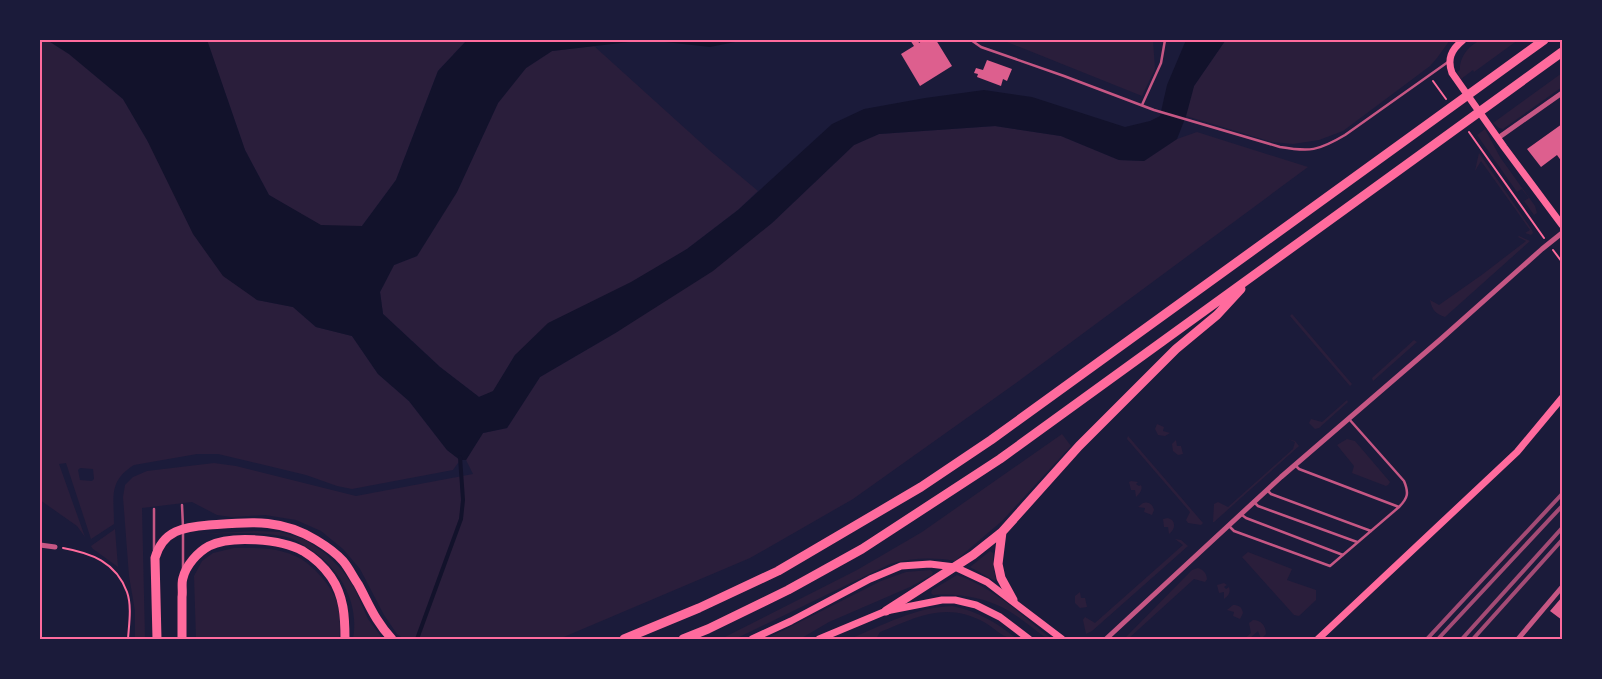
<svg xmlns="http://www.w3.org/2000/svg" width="1602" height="679" font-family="Karla,sans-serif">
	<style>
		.green { fill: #2a1e3b; fill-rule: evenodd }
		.water { fill: #12122b }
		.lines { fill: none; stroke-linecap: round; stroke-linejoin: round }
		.stream { stroke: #12122b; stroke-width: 4 }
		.building { fill: #dd5f8e }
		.path { stroke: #ff6b9d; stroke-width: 2 }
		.service { stroke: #c65784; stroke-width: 2.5 }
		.minor { stroke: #c65784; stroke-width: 5 }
		.secondary { stroke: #ff6b9d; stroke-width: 7 }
		.motorway { stroke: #ff6b9d; stroke-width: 9 }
		.rail { stroke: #a44b75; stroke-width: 4 }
		.neatline { fill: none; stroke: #ff6b9d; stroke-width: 2 }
	</style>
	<rect width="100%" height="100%" fill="#1b1b3a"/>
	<!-- green -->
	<path class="green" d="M40,40H47L69,54L123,99L147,140L257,300L293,307L316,327L352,336L378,374L409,401L447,450L460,460L453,470L352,489L337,486L306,475L218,454H197L134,465C108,481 114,498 114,524L91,539L66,463L59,464L85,537L77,526L40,500ZM80,468L93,469L94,479L92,481L80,480L78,470Z
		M207,40H467L438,71L396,180L362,226H321L269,195L245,150Z
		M1002,40H1153L1155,69L1142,96Z
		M1227,40H1450L1437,58L1430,66L1343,131L1319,140L1293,144L1272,142L1186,116L1194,86L1225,41Z
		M1518,40L1474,72L1473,70L1461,79L1457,72L1460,70C1459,58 1469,44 1482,40C1490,38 1509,40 1518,40Z
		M594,46L709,150L758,191L738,210L687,249L515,355L493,392L479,397L440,367L383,314L380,292L394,265L417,256L457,192L498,103L526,68L552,51Z
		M1562,73V87L1503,129L1499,128L1493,123Z
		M995,126L1061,136L1119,160L1144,161L1177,139L1197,132L1308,167L1016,383L853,499L750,558L559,639H404L397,634L384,615L360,569L343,549L321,531L296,520L265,515L232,517L217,515L192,502L142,508L145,639H135V611L129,576L123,497L125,485L133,477L147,471L214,463L236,466L356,496L473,474L466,460L483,433L507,428L540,377L617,332L772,223L854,145L879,134Z
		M1485,129L1500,157L1535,206L1537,213L1534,215L1524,201L1529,198L1522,189L1517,192L1477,135Z
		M1479,153L1532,230L1533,233L1531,235L1525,233L1530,230L1481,161L1475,171Z
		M1519,236L1530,241L1445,317C1436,314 1432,310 1430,300L1439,305L1483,274L1526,241L1518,237Z
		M1292,314L1352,384L1350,386L1290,316Z
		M1414,340L1417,342L1373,381L1372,378Z
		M1347,400L1348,402L1319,428L1315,429L1309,423L1311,419L1322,422Z
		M1157,424L1164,427L1163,431L1170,433L1165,436L1158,435L1155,429Z
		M1062,434L1071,446L1002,521L955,561C932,557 912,558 890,564L735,639H721L857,570L922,532Z
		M1128,436L1203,523L1201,525L1188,523L1186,520L1190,512L1127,439Z
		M1288,439L1295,441L1299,446L1214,522H1213L1214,504L1218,502L1228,507L1293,449L1295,442Z
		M1347,439L1355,441L1390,482L1388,485L1386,486L1352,473L1354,466L1337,445Z
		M1176,440L1177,446H1181L1183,454L1178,455L1173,451L1172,444Z
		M1131,481L1138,482L1136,484L1139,486L1141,485C1143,490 1140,493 1136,497L1135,490H1131L1129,482Z
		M1143,503C1148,501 1153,504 1154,510L1152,515L1144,512L1145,508L1138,507Z
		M1168,518L1172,520C1176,525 1174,530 1169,534L1168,527H1164L1163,519Z
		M115,529L118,567L93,549L91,546Z
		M257,531L281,532L304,539L325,553L342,570L354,587L368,619L383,639H353C360,601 338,565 306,547C302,544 297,541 293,539C269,530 221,534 194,534Z
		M1175,539L1181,540L1188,546L1092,631L1086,634L1083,620L1085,617L1095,623L1183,545Z
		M234,548C255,548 275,547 295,556C310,562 328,582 335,597C340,607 341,628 339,639H196L194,576L202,561L213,553Z
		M990,551L993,553L994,571L996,579L995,581L970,567Z
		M1248,552L1292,569L1287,580L1316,590V600L1299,616L1294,615L1242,557Z
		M1198,568C1203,570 1206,572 1207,579L1205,582L1194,579L1128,639H1124L1192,570Z
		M930,570L933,572L932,575L910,587L829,622L800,639H766L881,581L906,572Z
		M957,575C991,586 1024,617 1052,639H1047C1035,630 1022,619 1009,611C987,598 959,593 933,595L931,593L932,590Z
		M1224,583L1227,585L1224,587L1226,589L1229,587C1231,593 1228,596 1224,599V592L1219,593L1217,585Z
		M1080,592L1081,598H1085L1087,607L1080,608L1075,603V596Z
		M1233,605C1239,605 1242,607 1243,613L1240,619L1233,616L1234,612L1227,610Z
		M952,606C978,611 997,623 1017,639C1003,639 996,629 984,622C945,601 917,617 880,632L876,639H850C883,625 916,607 952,606Z
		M1253,620C1261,620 1266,626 1266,634L1261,639L1258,631L1249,639H1244L1251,633L1249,623Z"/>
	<!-- water -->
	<path class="water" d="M47,40H207L245,150L269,195L321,225L362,226L396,180L438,71L467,40H745L710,47L647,40L552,51L526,68L498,103L457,192L417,256L394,265L380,292L383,314L440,367L479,397L493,391L515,355L548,323L631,282L687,249L738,210L832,124L864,109L925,98L984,90L1032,97L1125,127L1150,121L1160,116L1167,85L1186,40H1227L1225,41L1194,86L1186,116L1177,139L1144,161L1119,160L1061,136L995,126L879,134L854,145L772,223L713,271L617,332L540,377L507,428L483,433L466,460H460L447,450L409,401L378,374L352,336L316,327L293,307L257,300L223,276L193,234L147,140L123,99L69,54Z"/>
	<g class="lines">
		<!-- stream -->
		<path class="stream" d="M417,639L461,519L463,500L460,457"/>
	</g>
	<!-- building -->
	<path class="building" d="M910,40H918L919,43L923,40H936L952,66L920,86L901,54L914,46Z
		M987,60L1012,69L1007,81L1003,79L1001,86L977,77L978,74L974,73L976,68L983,70Z
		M1562,124V162L1557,155L1541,167L1527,149Z
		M1562,597V620L1550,611Z"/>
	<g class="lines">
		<!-- path -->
		<path class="path" d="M1433,81L1446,99
			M1469,132L1544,238
			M1553,250L1562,262
			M63,548C91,553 116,562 127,592C132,606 129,624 128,639"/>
		<!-- service -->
		<path class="service" d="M971,40L981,47L1064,76L1154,110L1280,147C1310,152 1318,151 1345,135L1448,62
			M1142,105L1161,63L1165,40
			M1295,465L1299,469L1399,507
			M1268,491L1271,494L1371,531
			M1255,503L1258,506L1357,542
			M182,505L183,527
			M1242,515L1246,518L1343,555
			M1229,526L1234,531L1330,566L1399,507C1408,498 1409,493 1404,481L1349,419
			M154,550V509
			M183,569V532"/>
		<!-- minor -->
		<path class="minor" d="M1498,138L1562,93
			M40,545L55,547
			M1106,639L1281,477L1441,339L1542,249L1562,233
			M1518,639L1562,587"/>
		<!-- secondary -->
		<path class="secondary" d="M1463,40C1451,50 1447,59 1452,73L1504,147L1562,225
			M752,639L791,621L870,579L901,566L930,564L955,567L987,582L1062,639
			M819,639L886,611L942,600H955L976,605L1000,617L1029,639
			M1318,639L1517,452L1562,398"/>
		<!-- motorway -->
		<path class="motorway" d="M1002,532L998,564L1001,578L1013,600
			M886,611L973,555L1002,532L1079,446L1176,349L1217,315L1241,289
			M157,639L155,558C163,530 184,527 209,525C250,522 280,518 316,540C326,546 336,553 343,561C349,568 353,577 358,584C369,604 375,621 392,639
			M182,639C182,625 182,611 182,597C183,591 181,583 183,578C186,565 198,552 209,546C231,535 281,539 303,551C313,557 324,567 331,577C344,596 345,617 345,639
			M624,639L699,608L778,571L921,487L991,440L1544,40
			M683,639L708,629L788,590L862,549L1000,459L1562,52"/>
		<!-- rail -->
		<path class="rail" d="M1427,639L1562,494
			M1438,639L1562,506
			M1462,639L1562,528
			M1473,639L1562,540"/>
	</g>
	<!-- border -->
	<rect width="1602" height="679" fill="none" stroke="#1b1b3a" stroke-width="82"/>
	<rect x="41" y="41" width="1520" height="597" class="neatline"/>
</svg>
